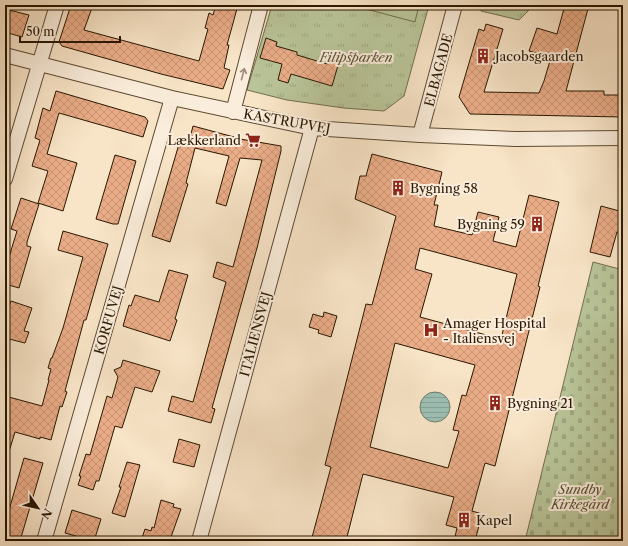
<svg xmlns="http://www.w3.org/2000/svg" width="628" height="546" font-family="'Libre Caslon Text',serif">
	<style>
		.grass { fill: url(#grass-tufts); stroke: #716e4c }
		.cemetery { fill: url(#cemetery-stones); stroke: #716e4c }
		.pitch { fill: #b9c599; stroke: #716e4c }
		.water { fill: url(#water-rules); stroke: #6f7c6d }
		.building { fill: url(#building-cross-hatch); stroke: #291700; fill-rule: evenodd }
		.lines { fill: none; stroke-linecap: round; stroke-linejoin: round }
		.minor-casing { stroke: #5d4a32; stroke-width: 16 }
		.minor { stroke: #faeddb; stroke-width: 14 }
		.oneway { stroke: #9c8d78 }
		.labels { text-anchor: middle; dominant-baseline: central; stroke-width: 4; stroke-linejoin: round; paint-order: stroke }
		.poi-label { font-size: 13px; fill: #291700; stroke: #faeddb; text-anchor: start }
		.park-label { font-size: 13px; font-style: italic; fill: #5b5436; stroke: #faeddb }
		.street-label { font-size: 13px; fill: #291700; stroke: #faeddb }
	</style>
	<defs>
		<pattern id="grass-tufts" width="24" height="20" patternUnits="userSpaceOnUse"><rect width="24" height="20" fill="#b9c599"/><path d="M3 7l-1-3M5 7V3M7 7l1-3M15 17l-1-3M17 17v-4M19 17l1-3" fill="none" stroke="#9fa882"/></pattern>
		<pattern id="cemetery-stones" width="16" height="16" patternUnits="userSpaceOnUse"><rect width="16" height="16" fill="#b9c599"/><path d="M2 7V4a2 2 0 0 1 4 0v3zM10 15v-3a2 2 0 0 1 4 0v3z" fill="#9fa882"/></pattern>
		<pattern id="water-rules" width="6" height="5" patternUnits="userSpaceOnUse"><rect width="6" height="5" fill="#9dbfb5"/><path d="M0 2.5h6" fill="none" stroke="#87a39a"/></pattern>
		<pattern id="building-cross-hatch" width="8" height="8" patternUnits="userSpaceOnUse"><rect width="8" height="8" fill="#eaad88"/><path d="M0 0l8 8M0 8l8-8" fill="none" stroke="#c99474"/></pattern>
	</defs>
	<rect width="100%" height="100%" fill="#f8e4c7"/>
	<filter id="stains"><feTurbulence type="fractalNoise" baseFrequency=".005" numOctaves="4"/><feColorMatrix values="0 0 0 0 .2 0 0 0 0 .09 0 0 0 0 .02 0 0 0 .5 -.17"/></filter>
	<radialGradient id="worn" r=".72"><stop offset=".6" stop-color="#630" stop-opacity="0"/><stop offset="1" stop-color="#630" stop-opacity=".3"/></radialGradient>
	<!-- grass -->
	<path class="grass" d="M272,5H429L404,96L384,111L344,108L287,100L247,90Z
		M483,5H534L519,20L481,11Z"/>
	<!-- cemetery -->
	<path class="cemetery" d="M593,262L623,270V541H525Z"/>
	<!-- pitch -->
	<path class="pitch" d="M351,5H419L415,22Z"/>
	<!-- water -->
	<path class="water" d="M420 407a15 15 0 1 1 30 0a15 15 0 1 1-30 0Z"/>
	<!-- building -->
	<path class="building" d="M71,5H93L84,30L199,61L208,29L205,28L209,13L213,15L216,5H238L227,45H229L224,68L230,70L223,89L161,74L62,46L59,42Z
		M565,5H589L566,91H604V95H623V117L470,114L459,97L479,29L484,31L486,24L503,29L484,92L539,93L544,81L551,57L529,51L537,28L557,34Z
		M5,9L29,15L22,37L5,32Z
		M266,38L277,42L276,46L297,52V55L327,64L328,59L339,62L332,86L291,74L288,83L278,80L282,64L260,58Z
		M56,91L145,117L148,121L143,137L59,113L47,154L77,163L63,211L38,203L48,171L32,166L40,140L35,138L43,108L50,111Z
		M193,126L234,137V138L281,146V151L257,248L212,408L215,409L211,423L168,411L172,396L193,402L226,282L213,277L217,262L233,267L262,160L240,158L226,206L216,203L229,156L195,148L186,183L188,184L170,242L152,236L179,144L188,146Z
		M372,154L442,172L434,205H438L434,226L472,235L478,212L499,217L493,241L516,247L529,195L559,202L538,286L540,287L495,466L485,463L472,511L482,514L475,541H454L457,528L446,525L454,497L363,474L346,541H311L331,467L325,465L366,304L372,305L396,216L355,199L360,176H366ZM420,248L517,274L501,339L420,317L432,274L415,269ZM395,343L475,365L466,396L462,395L453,430L459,431L448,468L370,447Z
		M115,155L136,161L118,224H113L96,219Z
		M21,198L39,204L27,242V246L31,247L19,288L5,284V263L7,256L9,257L17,231L11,229Z
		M601,206L623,212V234L617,232L610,257L590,252Z
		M63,231L108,244L86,320H84L65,391L67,392L62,407L60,406L51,440L40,437V439L15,432L8,455H5V396L42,406L49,380H48L51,369L48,368L51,358H52L63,328L83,257L58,250Z
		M169,270L188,275L175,319L177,320L170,341L123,326L129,305L131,306L135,295L159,302Z
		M11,301L32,308L24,331L29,332L25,343L5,338V319Z
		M324,312L337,316L331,337L318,333L319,330L309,327L313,314L323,317Z
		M123,360L160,371L152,392L135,387L122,428L115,426L99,481H96L93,490L78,485L81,476H79L86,454L90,455L107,396L112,398L118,377L114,370L121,367Z
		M179,439L200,445L194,467L173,462Z
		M24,458L43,463L20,541H5V524Z
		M127,462L140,465L125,517L112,513L121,487H119Z
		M161,500L174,504L173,507L181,509L171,537L176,538L175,541H141L145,529L151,531L152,527L154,528Z
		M72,510L101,519L94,541L65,533Z"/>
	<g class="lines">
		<!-- minor casing -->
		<g class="minor-casing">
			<path id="minor" d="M5,55L172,98L312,128L420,135L516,139L623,138
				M233,112L261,5
				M420,135L455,5
				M5,179L57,5
				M44,541L172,98
				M199,541L312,128"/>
		</g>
		<!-- minor -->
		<use href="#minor" class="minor"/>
	</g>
	<!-- one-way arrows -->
	<defs><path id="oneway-shaft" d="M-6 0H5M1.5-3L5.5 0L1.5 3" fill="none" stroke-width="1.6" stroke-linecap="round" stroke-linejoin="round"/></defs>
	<use class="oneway" href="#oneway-shaft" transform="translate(243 74) rotate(-75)"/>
	<!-- icons -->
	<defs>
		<g id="building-bare" transform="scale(1.2)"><path d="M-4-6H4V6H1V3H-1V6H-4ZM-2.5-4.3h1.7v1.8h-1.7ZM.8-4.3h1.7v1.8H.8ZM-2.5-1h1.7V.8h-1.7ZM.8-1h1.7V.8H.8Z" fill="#8f2418" stroke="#faeddb" stroke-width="2.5" paint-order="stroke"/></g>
		<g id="supermarket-bare" transform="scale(1.2)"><path d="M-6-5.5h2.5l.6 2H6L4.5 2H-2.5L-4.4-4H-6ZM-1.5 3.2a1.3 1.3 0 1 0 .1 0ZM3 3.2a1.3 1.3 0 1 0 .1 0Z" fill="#8f2418" stroke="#faeddb" stroke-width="2.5" paint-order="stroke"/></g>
		<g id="hospital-bare" transform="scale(1.2)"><path d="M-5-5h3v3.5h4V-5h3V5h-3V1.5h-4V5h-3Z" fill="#8f2418" stroke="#faeddb" stroke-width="2.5" paint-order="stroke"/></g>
	</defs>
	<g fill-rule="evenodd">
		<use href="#building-bare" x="483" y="56"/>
		<use href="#supermarket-bare" x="253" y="140"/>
		<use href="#building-bare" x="398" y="188"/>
		<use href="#building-bare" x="537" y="224"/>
		<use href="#hospital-bare" x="431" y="330"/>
		<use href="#building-bare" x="495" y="403"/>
		<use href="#building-bare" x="464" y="520"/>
	</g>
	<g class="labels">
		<!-- poi labels -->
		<g class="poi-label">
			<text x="495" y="56">Jacobsgaarden</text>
			<text x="241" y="140" text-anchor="end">Lækkerland</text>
			<text x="410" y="188">Bygning 58</text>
			<text x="525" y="224" text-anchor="end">Bygning 59</text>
			<text x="443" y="323">Amager Hospital<tspan x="443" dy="15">- Italiensvej</tspan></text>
			<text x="507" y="403">Bygning 21</text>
			<text x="476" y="520">Kapel</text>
		</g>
		<!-- park labels -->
		<g class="park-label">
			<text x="356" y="57">Filipsparken</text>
			<text x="580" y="489">Sundby<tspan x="580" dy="15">Kirkegård</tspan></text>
		</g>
		<!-- street labels -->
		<g class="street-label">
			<text transform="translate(438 70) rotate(-75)">ELBAGADE</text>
			<text transform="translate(287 121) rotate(10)">KASTRUPVEJ</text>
			<text transform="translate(108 320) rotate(-74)">KORFUVEJ</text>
			<text transform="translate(255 334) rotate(-75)">ITALIENSVEJ</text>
		</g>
	</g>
	<!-- margin -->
	<rect width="628" height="546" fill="none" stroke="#f8e4c7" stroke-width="20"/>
	<rect x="6" y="6" width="616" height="534" fill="none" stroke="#291700" stroke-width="2"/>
	<rect x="10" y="10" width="608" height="526" fill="none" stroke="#291700"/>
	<!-- north arrow -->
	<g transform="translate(38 508) rotate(124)" stroke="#faeddb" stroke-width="3" paint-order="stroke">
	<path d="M0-3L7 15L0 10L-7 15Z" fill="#291700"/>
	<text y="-6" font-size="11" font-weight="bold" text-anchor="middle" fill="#291700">N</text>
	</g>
	<!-- scale -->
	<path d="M20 36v6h100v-6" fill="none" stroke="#291700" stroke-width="2"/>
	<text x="26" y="36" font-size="12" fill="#291700" stroke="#faeddb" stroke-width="3" paint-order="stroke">50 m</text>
	<rect width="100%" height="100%" filter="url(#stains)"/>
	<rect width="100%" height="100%" fill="url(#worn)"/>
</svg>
